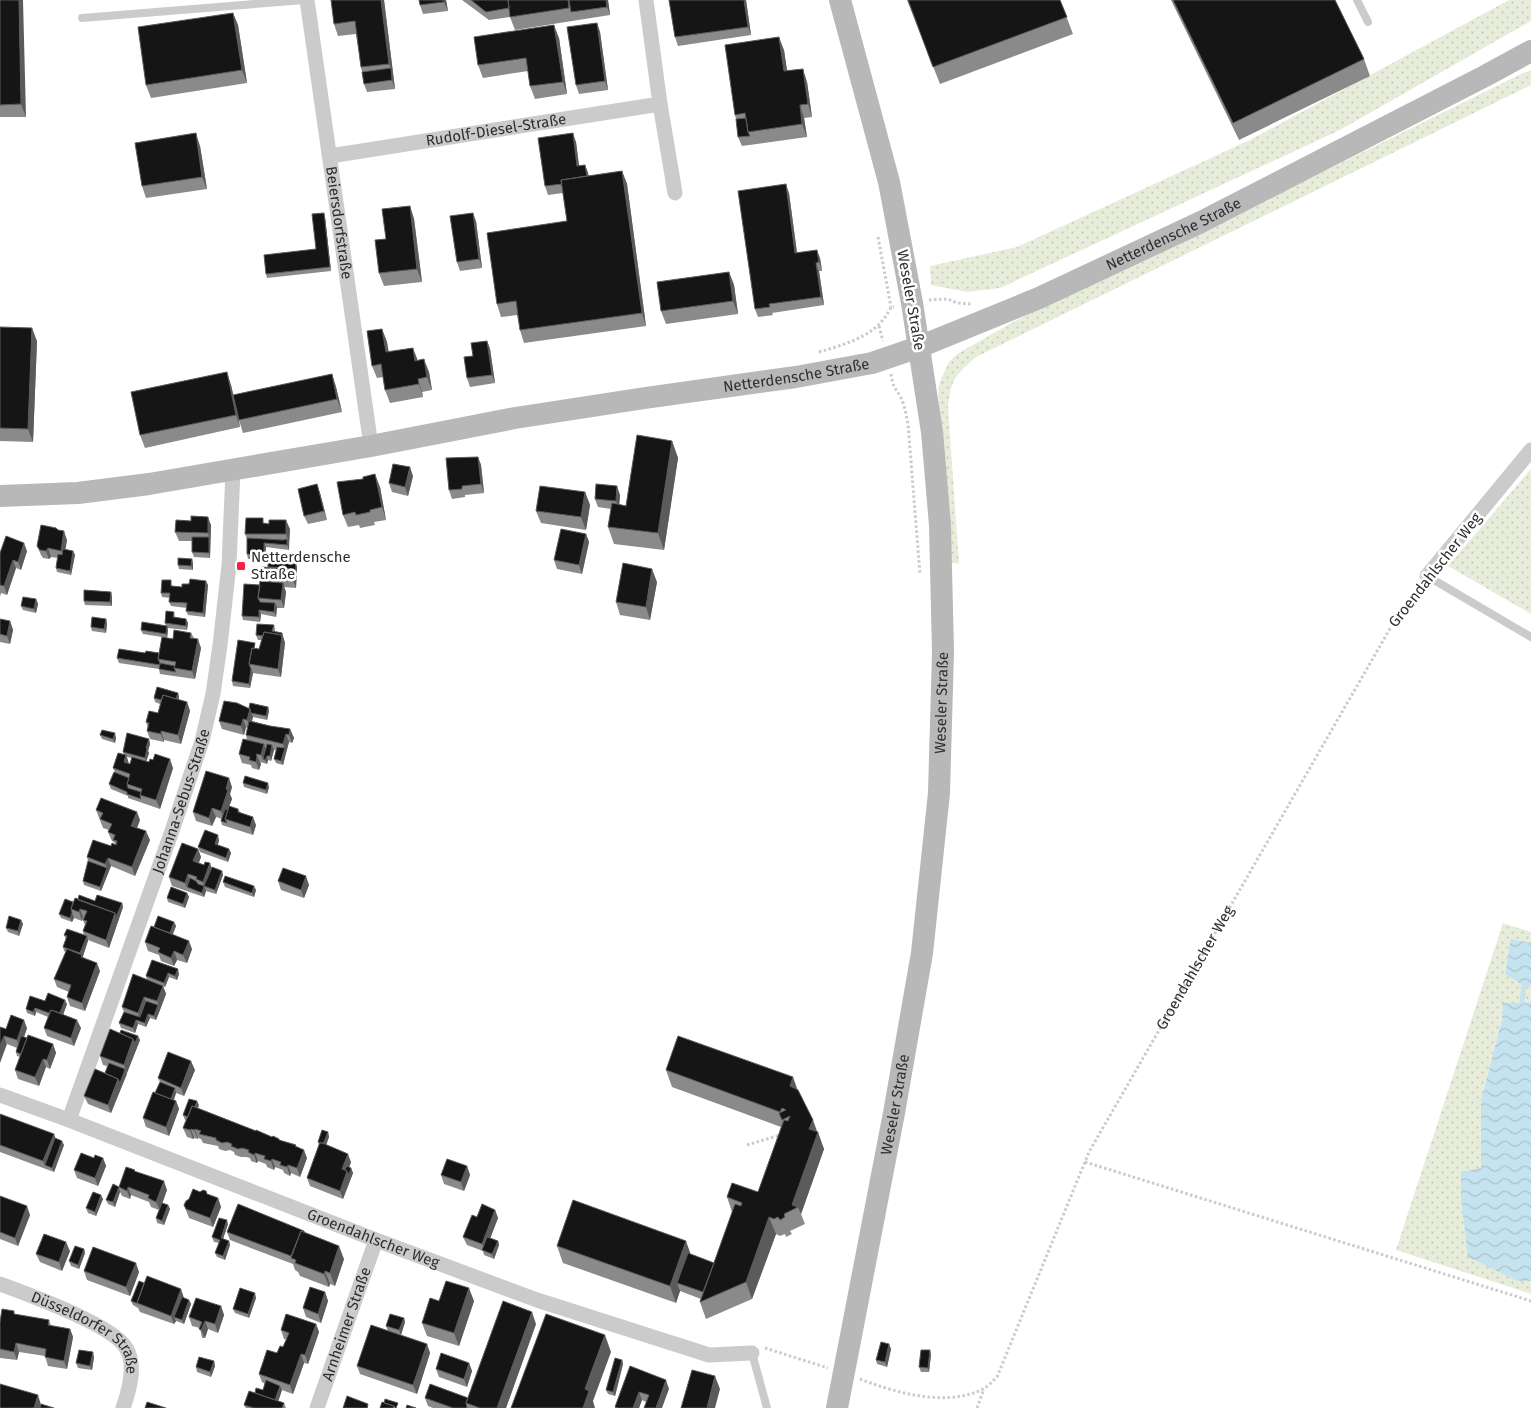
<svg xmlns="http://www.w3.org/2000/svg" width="1531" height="1408" font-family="'Fira Sans',sans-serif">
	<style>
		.grass { fill: url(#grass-dots) }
		.water { fill: url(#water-waves) }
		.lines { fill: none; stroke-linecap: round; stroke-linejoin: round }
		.stream { stroke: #c5e3ef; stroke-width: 5 }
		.path { stroke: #cbcbcb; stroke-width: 3; stroke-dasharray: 2.5 2.5; stroke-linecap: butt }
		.lane { stroke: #cbcbcb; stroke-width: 8 }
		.street { stroke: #cbcbcb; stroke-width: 15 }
		.secondary { stroke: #b8b8b8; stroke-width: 22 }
		.wall { fill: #8a8a8a; fill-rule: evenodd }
		.shaded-wall { fill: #5b5b5b }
		.building { fill: #151515; stroke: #5b5b5b }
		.poi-dot { fill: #f52149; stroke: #fff; stroke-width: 2 }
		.labels { text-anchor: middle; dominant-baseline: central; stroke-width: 5; stroke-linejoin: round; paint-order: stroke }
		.street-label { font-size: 15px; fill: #2e2e2e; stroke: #fff }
		.poi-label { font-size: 15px; fill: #2e2e2e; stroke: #fff; text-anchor: start }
	</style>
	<defs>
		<pattern id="grass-dots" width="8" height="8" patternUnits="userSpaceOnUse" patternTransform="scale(1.25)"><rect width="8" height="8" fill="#e7edda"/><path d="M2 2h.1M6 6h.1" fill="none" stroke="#c6ccbb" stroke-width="1.8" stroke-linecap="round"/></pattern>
		<pattern id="water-waves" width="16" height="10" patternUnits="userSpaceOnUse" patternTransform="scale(1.25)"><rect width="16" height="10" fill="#c5e3ef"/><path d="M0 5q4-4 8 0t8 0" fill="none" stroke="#aac3cd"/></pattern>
	</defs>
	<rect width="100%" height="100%" fill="#fff"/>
	<!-- grass -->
	<path class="grass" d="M1509,0H1531V21L1340,130L1000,288L967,292L931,285L930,266L1017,247L1250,140Z
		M1531,70V85L976,357C954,377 952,377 948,407L959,564L951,562L938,390L940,381L949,362L957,354L1015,321L1092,281L1159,253L1519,75Z
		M1531,469V614L1448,566Z
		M1503,923L1531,932V943L1511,940L1524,986H1531V1002L1503,1004L1502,1018L1481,1100V1168L1517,1281H1531V1294L1396,1250Z"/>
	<!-- water -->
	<path class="water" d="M1511,939L1531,943V986H1524L1505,974Z
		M1531,1002V1281H1517L1468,1257L1461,1198V1172L1481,1168V1100L1502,1019L1503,1003Z"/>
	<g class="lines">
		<!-- stream -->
		<path class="stream" d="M1522,1002L1524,986"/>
		<!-- path -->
		<g class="path">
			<path d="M878,237L891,307"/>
			<path d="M929,300L948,299L957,303L972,304"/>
			<path d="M879,326L883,341"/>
			<path d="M819,352C846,344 878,336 891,307H894"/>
			<path d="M891,374C893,387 894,386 900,396C905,405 906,415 908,424L920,574"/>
			<path d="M747,1145L780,1135"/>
			<path d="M1085,1162L1531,1301"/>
			<path d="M765,1348L828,1368"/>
			<path id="s1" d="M860,1379C896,1393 948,1408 985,1388C989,1385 993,1381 997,1377L1089,1152L1399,613L1419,587"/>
			<path d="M977,1408L984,1389"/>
		</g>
		<!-- lane -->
		<path class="lane" d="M1357,0L1368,22
			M82,18L304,0
			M1427,576L1531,637
			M752,1353L767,1408"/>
		<!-- street -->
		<g class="street">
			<path id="s2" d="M307,0L371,446"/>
			<path d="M660,104L675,193"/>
			<path id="s3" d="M330,156L660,104L646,0"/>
			<path d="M1427,576L1531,450"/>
			<path id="s4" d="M0,1095L69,1120L376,1240L537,1300L709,1355L752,1353"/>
			<path id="s5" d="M69,1120L173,828L202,741L213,694L220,645L229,565L233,470"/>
			<path id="s6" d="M0,1284C27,1294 113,1325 126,1348C137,1365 129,1391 123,1408"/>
			<path id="s7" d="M317,1408L376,1240"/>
		</g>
		<!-- secondary -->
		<g class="secondary">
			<path id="s8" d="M0,496L78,493L149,484L371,446L515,418L645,398L796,377L872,363L919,347L1039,298L1201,222L1485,76L1531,51"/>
			<path id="s9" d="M837,1408L894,1113L922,953L939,793L943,652L940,525L932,432L912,303L889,182L840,0"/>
		</g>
	</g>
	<!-- wall -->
	<path class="wall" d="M0,0L26,117H0Z
		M384,0L395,89L367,92L364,84L362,72L361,67L356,34L338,36L334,24Z
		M419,0H446L448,11L423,14L420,5Z
		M462,0H608L610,15L515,30L510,17L489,20Z
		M669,0H746L751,35L678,46L675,37Z
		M907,0H1060L1073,34L940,84Z
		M1171,0H1335L1364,59L1370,76L1239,140Z
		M233,13L238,25L247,83L151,98L146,85Z
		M597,23L600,32L608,90L579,94L576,85Z
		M559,38L567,94L535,99L530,86L528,71L483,78L478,65Z
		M784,50L787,71L807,82L812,117L804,118L807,137L742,146L738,137L736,119L735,115Z
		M576,142L579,165H585L589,176L622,171L627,184L646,326L524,343L520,330L517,315L501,317L497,304L567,221L563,193L548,195L545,186Z
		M200,146L207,189L146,198L142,186Z
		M789,193L797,252L820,258L822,271H819L824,305L772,313L773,315L758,317L755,309Z
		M410,206L414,219L422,282L384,286L379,273L386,239Z
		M325,217L331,271L267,278L266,274L316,249Z
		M476,221L482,268L460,271L457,262Z
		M729,272L734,285L738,314L666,324L661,311Z
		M0,327L37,341L33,442L0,441Z
		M382,329L387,342L388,352L417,360L429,372L432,390L422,392L423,397L390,403L385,390L383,377L377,378L372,366Z
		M487,341L490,349L495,383L470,387L467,378Z
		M332,374L336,387L342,412L243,433L239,420L240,427L145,448L140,435L231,385L236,405Z
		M672,441L678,458L664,550L614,544L608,527L611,509L598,507L595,499L620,495L619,504L626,506Z
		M478,457L481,465L484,493L465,495V497L452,499L449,490Z
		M413,476L408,496L392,492L389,483Z
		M317,484L320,493L327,520L308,524L304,516Z
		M380,487L386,520L374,522L375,525L360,528L359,525L348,527L343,515Z
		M585,492L590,505L586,530L541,523L536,511Z
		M191,521L211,525L210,558L194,557L192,552V541H179L175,532Z
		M265,523L290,529L289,550L266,547L265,559H248L247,554V539L245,534Z
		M586,534L589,542L582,574L557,569L554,560Z
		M67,540L65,549L73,551L75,555L71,575L57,572L56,568L58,558L51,557L49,559L43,558L41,555L37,546Z
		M27,551L21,570L16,568L7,595L1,593L0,597V553Z
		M193,563V570L179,569L178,565Z
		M296,564L297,568L296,588L284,587L286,592L284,608H277L276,617L261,614L260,622L243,620L242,616L262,581L260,577L268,567Z
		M657,582L650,620L620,615L616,602Z
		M189,584L208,585L205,617L188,615L186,611L187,608L171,606L169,602L170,598L162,597L161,593L173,585V586L182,587Z
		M112,596V606L85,605L84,601Z
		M36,599L38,604L36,613L23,610L21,606Z
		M174,612L175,617L186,619L188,623L187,630L167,628L168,630L167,638L173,639L191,633L194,638L201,648L195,679L160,674L159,669L119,663L117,658L145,653H159L162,637L143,634L141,630L166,626L165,623Z
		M0,619L10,621L13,630L10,644L0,642Z
		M106,619L107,624L106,633L92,631L91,627Z
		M274,625L275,629V632L282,633L285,643L281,677L253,673L250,688L233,686L232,681L257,647V649H259L262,640H258L256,635Z
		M178,693L179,697L178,700L187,702L190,711L181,744L164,740V742L150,739L147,731L148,728L146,722L158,713L160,704L155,702L154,698Z
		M268,707L269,711L267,720L253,717L252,721L270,726L290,729L294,738L292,743L289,742L283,765L276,763L274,759L276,750H274L271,761L268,760L267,764L260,762L261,764L259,770L252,768L251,765L242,763L239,754L247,740L246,735L247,728L246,727L244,735L222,729L219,721L249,708Z
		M100,735L116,738L115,743L102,739Z
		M149,739L150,744L148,751L149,753L146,762L173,768L160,809L128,798V796L111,789L109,784L115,772L113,768L124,754L123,752ZM127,757L132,758L130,764H129Z
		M243,783L269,787L267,794L244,787Z
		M232,787L230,794L232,799L228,809H238L240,812L256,825L253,835L222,825L221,821L222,819L216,817L212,826L196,821L193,812Z
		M96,810L140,820L137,828L150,840L135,876L111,866L101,891L84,885L83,881L88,861L87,857L115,844L114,842L112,841L108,832L109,830L103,828Z
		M219,840L218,845L229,849L231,853L228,862L200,852L198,847Z
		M198,849L201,857L199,863L222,871L223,875L216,894L206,891L204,897L172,886L169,877Z
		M278,881L309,885L304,898L281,890Z
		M223,882L256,890L254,897L225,887Z
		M187,893L189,897L185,908L168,902L167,898Z
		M78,900L122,903L123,907L109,948L88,940L83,956V958L100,971L85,1011L70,1006L67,997L69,992L57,987L54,979L66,952L64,951L63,947L66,939L64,935L84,936L83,931L85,925L83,920L84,918L83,917L82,921L74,918L72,922L61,918L59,914L73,902Z
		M21,920L23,924L19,936L8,932L6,928Z
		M174,922L176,926L173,934L192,949L187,963L177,960L174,966L161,961L159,955L148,951L145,942L154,927Z
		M152,960L179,974L177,980L169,977L165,987L163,986L166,994L156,1020L150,1018L146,1027L138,1024L135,1033L121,1028L119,1023L124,1012L122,1007L147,980L146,976Z
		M45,1001L67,1004L63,1014L81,1028L74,1046L47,1036L44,1028L48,1017L36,1012L35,1016L27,1013L26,1009Z
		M0,1027L6,1029L27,1028L24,1037L53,1044L56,1053L50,1069L46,1067L39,1086L18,1079L15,1070L20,1057L17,1056L16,1052L17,1048L7,1044Z
		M120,1033L140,1040L111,1113L88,1104L84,1096L105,1073L107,1066L103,1065L100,1056Z
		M195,1070L184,1096L176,1093L174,1100L176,1101L179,1109L169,1136L146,1127L143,1118L155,1093L160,1082L158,1078Z
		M666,1070L797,1089L824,1149L801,1214L805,1224L790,1231L792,1234L786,1237L785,1234L780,1236L776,1234L752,1299L706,1319L700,1302L701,1299L680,1291L676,1303L563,1263L557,1246L691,1255L714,1263L732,1212L727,1197L758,1192L781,1127L672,1087Z
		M199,1105L198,1108L296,1147L307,1158L300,1177L291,1173L290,1176L284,1173L283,1170L275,1167L274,1170L267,1167L266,1164L258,1161L257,1163L251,1161L250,1158L246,1157H241L235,1155L234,1152L230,1150L225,1151L219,1149L218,1146L203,1143L201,1139L198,1138V1139L194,1138L193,1139L187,1137L183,1128L186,1120H185L183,1115Z
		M0,1114L54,1134L55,1138L64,1145L54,1172L0,1152Z
		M328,1132L329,1137L326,1145L351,1162L349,1168H351L353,1173L343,1199L310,1186L307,1178L319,1145L318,1142Z
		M94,1158H103L106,1166L98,1186L77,1178L74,1170Z
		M467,1166L470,1175L464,1191L444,1184L441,1175Z
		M135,1172L167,1190L162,1203L168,1205L170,1209L164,1225L157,1223L156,1218L159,1210L151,1207L149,1202L131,1195L130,1199L122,1196L120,1192L115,1207L108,1204L106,1200L119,1187Z
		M0,1196L30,1215L18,1246L0,1239Z
		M218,1198L221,1207L213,1227L189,1218L184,1205Z
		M103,1199L96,1216L88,1213L86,1208Z
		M495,1210L498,1218L490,1238L498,1241L499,1245L494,1259L484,1255L483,1251L467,1245L463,1237L477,1217Z
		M228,1224L223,1239L229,1241L230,1245L225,1260L217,1257L215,1253L219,1243L214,1242L212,1237Z
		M304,1231L305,1233L344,1259L335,1286L330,1284L329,1287L300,1276L298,1272L295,1270L293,1264L230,1240L227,1232Z
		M84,1249L85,1253L79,1269L71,1266L69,1261Z
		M70,1251L62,1271L40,1262L36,1254Z
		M84,1271L139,1272L130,1296L87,1280Z
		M325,1292L328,1301L321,1323L306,1317L303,1308Z
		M184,1298L189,1300L191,1304L184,1324L176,1321L174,1324L140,1312L138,1308L133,1305L131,1301Z
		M256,1298L249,1318L235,1313L233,1309Z
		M439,1301H474L459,1346L427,1336L422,1323Z
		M221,1306L224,1315L218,1333L208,1329L205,1338H202L200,1328L192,1326L189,1317Z
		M15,1314L49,1320L51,1326L70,1329L73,1337L67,1369L48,1366L45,1356L19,1352L17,1360L0,1358V1322Z
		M404,1318L405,1322L401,1335L388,1331L386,1326Z
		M316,1324L319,1332L308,1364L304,1363L293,1394L282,1390L278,1401L284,1403L286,1408H246L244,1405L255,1393L263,1390L265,1384L262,1382L259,1374L283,1347L287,1339H284L281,1330Z
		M536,1324L506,1408H433L428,1406L425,1398H468Z
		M427,1344L430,1353L417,1394L360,1374L357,1366Z
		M889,1344L891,1349L887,1367L877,1364L876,1360Z
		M931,1354L929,1372H921L919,1367Z
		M94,1357L92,1370L78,1368L76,1363Z
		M622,1360L623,1364L615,1396L608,1394L606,1390Z
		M214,1361L215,1366L211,1377L197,1372L196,1367Z
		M469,1363L472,1371L467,1387L439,1377L436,1369Z
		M630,1366L669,1389L646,1402L642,1400L639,1408H615V1407Z"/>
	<!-- shaded-wall -->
	<path class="shaded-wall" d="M19,0H23L26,117L21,104Z
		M381,0H384L395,89L392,80L391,68L389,64Z
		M444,0H446L448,11L444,2Z
		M606,0H608L610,15L607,7Z
		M744,0H746L751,35L748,27Z
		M233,13L238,25L247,83L242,70Z
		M597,23L600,32L608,90L605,81Z
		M554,25L559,38L567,94L563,82Z
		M779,37L784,50L789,84L784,71Z
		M803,69L807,82L812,117L808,104Z
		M800,105L804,118L807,137L802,124Z
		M196,133L200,146L207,189L202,177Z
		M573,133L576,142L580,174L577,166Z
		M585,165L588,173L590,188L587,180Z
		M622,171L627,184L646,326L642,313Z
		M786,184L789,193L798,261L795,253Z
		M410,206L414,219L422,282L417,269Z
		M324,213L325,217L331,271L330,267Z
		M473,213L476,221L482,268L479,259Z
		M817,250L820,258L822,271L819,262Z
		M816,263L819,271L824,305L821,297Z
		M729,272L734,285L738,314L733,301Z
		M32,328L37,341L33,442L28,429Z
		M382,329L387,342L391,365L386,352Z
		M487,341L490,349L495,383L492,375Z
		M413,348L418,361H415Z
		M424,359L429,372L432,390L427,377Z
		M227,372L231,385L240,427L236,415Z
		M332,374L336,387L342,412L337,399Z
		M418,379L422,392L423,397L419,384Z
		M672,441L678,458L664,550L658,533Z
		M478,457L481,465L484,493L481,484Z
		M410,467L413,476L408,496L405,487Z
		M375,474L380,487L386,520L382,507Z
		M317,484L320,493L327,520L324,511Z
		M617,486L620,495L619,509L616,501Z
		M585,492L590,505L586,530L581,517Z
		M208,517L211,525L210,558L209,553V537L208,533Z
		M286,520L290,529L289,543L286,534Z
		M64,531L67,540L64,559L61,551Z
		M586,534L589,542L582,574L579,565Z
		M287,539L289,543V550L287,545Z
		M24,543L27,551L21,570L18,562Z
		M264,543L266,547L265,559L264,555Z
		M48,548L51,557L49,559L46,551Z
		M73,551L75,555L71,575L70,571Z
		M192,559L193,563V570L191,566Z
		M13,560L16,568L7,595L4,586Z
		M296,564L297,568L296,588L293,580L294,569Z
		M652,569L657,582L650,620L646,607Z
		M206,581L208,585L205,617L203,613Z
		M283,583L286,592L284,608L281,600Z
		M111,592L112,596V606L110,602Z
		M36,599L38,604L36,613L34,609Z
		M275,603L277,607L276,617L274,612Z
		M259,610L261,614L260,622L259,617Z
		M106,619L107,624L106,633L104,629Z
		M186,619L188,623L187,630L186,626Z
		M10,621L13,630L10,644L7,636Z
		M167,626L168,630L167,638L166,634Z
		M282,633L285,643L281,677L278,669Z
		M198,639L201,648L195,679L192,671Z
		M251,669L253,673L250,688L249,684Z
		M178,693L179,697L176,707L175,703Z
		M187,702L190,711L181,744L178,735Z
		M268,707L269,711L267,720L266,716Z
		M250,709L253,717L250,728L247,720Z
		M243,719L246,727L244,735L241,726Z
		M290,729L294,738L292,743L289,735Z
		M161,731L164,740V742L161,734Z
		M115,733L116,738L115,743L113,739Z
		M286,734L289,742L286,753L283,744Z
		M149,739L150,744L148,751L149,753L146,762L145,758L146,748Z
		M264,744L267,753L263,759L261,755Z
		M272,745L274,750L271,761L270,756Z
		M285,748L286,753L283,765L281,761Z
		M126,755L129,764L124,762Z
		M257,756L261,764L259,770L256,762Z
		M267,756L268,760L267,764L265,760Z
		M170,759L173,768L160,809L156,800Z
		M229,778L232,787L230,794L232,799L224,820L221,811L226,789Z
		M268,783L269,787L267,794L266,790Z
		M212,808L216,817L212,826L209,818Z
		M137,812L140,820L134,835L131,826Z
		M253,817L256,825L253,835L250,827Z
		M146,831L150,840L135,876L132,867Z
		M218,835L219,840L217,848L215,844Z
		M198,849L201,857L196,869L193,861Z
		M229,849L231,853L228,862L226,858Z
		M108,858L111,866L101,891L100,887L107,868L105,864Z
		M210,863L213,872L204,886L203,882Z
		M222,871L223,875L216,894L215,890Z
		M188,874L191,883L187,887L185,883Z
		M306,876L309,885L304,898L301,890Z
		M204,886L206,891L204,897L202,893Z
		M254,886L256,890L254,897L252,893Z
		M187,893L189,897L185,908L183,904Z
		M122,903L123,907L109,948L106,940L115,913Z
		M80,909L83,917L82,921L79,912Z
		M72,913L74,918L72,922L70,918Z
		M21,920L23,924L19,936L18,931Z
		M174,922L176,926L170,941L169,936Z
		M87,936L88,941L83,956L85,963L81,957L80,953Z
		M189,941L192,949L187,963L183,955Z
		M174,951L177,960L174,966L171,958Z
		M97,963L100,971L85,1011L82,1003Z
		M178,969L179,974L177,980L175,976Z
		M168,973L169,977L165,987L164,983Z
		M163,986L166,994L160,1010L157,1001Z
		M144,997L147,1005L141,1022L138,1013Z
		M65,1000L67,1004L61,1021L59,1017Z
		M158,1005L160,1010L156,1020L154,1016Z
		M35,1008L36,1012L35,1016L33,1012Z
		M148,1014L150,1018L146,1027L145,1023Z
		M24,1020L27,1028L20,1049L17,1040Z
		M77,1020L81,1028L74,1046L71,1038Z
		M136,1020L138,1024L135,1033L133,1028Z
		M4,1036L7,1044L0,1063V1046Z
		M138,1036L140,1040L127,1073L124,1065L133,1039Z
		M53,1044L56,1053L50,1069L47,1060Z
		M43,1059L46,1067L39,1086L35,1077Z
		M191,1061L195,1070L184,1096L181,1088Z
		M125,1069L127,1074L111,1113L108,1105L118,1079Z
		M793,1077L799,1094L790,1086Z
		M175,1088L176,1093L171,1107L170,1103Z
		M176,1101L179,1109L169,1136L166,1127Z
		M197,1101L199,1105L192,1122L190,1118Z
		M813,1120L818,1134V1132L824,1149L801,1214L798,1207L792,1205L809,1129Z
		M191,1129L194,1138L193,1139L190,1130Z
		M195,1129L198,1138V1139L194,1130Z
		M328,1132L329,1137L325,1148L323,1144Z
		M54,1134L57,1143L45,1165L47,1170L43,1161Z
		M62,1141L64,1145L54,1172L52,1168Z
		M304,1150L307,1158L300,1177L297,1168Z
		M255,1153L258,1161L257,1163L254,1155Z
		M348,1154L351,1162L347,1172L351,1168L353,1173L343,1199L340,1191L342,1169Z
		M103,1158L106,1166L98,1186L95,1178Z
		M272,1159L275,1167L274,1170L271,1161Z
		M288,1165L291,1173L290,1176L287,1167Z
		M467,1166L470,1175L464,1191L461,1182Z
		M164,1181L167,1190L160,1210L156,1202Z
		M128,1187L131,1195L130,1199L127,1191Z
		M119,1188L120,1192L115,1207L113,1202Z
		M101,1195L103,1199L96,1216L95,1212Z
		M218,1198L221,1207L213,1227L210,1218Z
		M168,1205L170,1209L164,1225L162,1221Z
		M27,1206L30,1215L18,1246L15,1238Z
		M495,1210L498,1218L485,1252L482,1244Z
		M769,1217L776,1234L752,1299L746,1282Z
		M227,1220L228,1224L222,1242L221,1238Z
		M229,1241L230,1245L225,1260L223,1256Z
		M498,1241L499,1245L494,1259L492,1254Z
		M686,1241L692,1258L677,1283L680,1291L676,1303L670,1286Z
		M66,1242L70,1251L62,1271L59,1262Z
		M339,1246L344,1259L335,1286L330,1273Z
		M84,1249L85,1253L79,1269L78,1265Z
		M136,1263L139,1272L130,1296L126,1287Z
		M325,1271L330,1284L329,1287L324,1274Z
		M469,1288L474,1301L459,1346L454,1333Z
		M181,1289L184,1298L174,1317L176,1321L174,1324L171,1316Z
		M325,1292L328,1301L321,1323L318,1314Z
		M255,1293L256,1298L249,1318L248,1314Z
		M189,1300L191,1304L184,1324L182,1320Z
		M221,1306L224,1315L218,1333L215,1324Z
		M532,1312L536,1324L506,1408H497Z
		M404,1318L405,1322L401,1335L399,1330Z
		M205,1321L208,1329L205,1338L201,1330Z
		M316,1324L319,1332L308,1364L305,1355Z
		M70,1329L73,1337L67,1369L64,1361Z
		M605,1335L611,1352L593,1401L595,1408H583L585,1389Z
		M16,1343L19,1352L17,1360L14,1352Z
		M427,1344L430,1353L417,1394L413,1385Z
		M889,1344L891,1349L887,1367L885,1362Z
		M930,1350L931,1354L929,1372L928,1368Z
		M93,1352L94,1357L92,1370L90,1366Z
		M301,1354L304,1363L293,1394L290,1385Z
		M622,1360L623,1364L615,1396L613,1392Z
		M214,1361L215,1366L211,1377L210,1372Z
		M469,1363L472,1371L467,1387L464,1379Z
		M715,1376L720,1389L715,1408H707Z
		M666,1380L669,1389L662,1408H656Z
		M280,1386L282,1390L276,1408L274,1403Z
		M639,1392L642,1400L639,1408H633Z
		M38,1395L42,1408H34Z"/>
	<!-- building -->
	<path class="building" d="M0,0H19L21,104L0,105Z
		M331,0H381L389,64L361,67L355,21L334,24Z
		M419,0H444V2L420,5Z
		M471,0H508L509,8L486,12Z
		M508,0H568L569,8L510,17Z
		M569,0H606L607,7L571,12Z
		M669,0H744L748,27L675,37Z
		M908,0H1060L1067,17L933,67Z
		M1173,0H1335L1364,59L1233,123Z
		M233,13L242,70L146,85L138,27Z
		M597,23L605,81L576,85L567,27Z
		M554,25L563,82L530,86L526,58L478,65L474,37Z
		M779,37L784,71L803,69L808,104L800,105L802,124L748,132L745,113L735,115L725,45Z
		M391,68L392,80L364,84L362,72Z
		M746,118L748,132L750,136L738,137L736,119Z
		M196,133L202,177L142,186L135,143Z
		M573,133L577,166L585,165L587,176L561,180L562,184L545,186L538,138Z
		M622,171L642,313L520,330L516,301L497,304L487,233L567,221L561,180Z
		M786,184L795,253L817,250L819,262L816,263L821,297L769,304L770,307L755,309L738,191Z
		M410,206L417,269L379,273L375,240L386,239L382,209Z
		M324,213L330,267L266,274L264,255L316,249L312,214Z
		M473,213L479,259L457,262L450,216Z
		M729,272L733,301L661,311L657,282Z
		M0,327L32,328L28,429L0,428Z
		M382,329L386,352L413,348L415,361L424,359L427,377L418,379L419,384L385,390L381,364L372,366L367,331Z
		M487,341L492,375L467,378L464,357L473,356L471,343Z
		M227,372L236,415L140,435L131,392Z
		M332,374L337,399L239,420L233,395Z
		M637,435L672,441L658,533L608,527L612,503L626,506Z
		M478,457L481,484L462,486V489L449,490L446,458Z
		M393,464L410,467L405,487L389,483Z
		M375,474L382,507L370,510V512L356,515L355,512L343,515L337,482L363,479V477Z
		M317,484L324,511L304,516L298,489Z
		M596,484L617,486L616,501L595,499Z
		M540,486L585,492L581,517L536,511Z
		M191,516L208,517V533L175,532L176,520L191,521Z
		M246,518H263V523L269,524V520H286V534H245Z
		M41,525L56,528L58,530L64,531L61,551L48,548L46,551L40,550L37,546Z
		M561,529L586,534L579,565L554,560Z
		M6,536L24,543L18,562L13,560L4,586L0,585V553Z
		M192,537H209V553L192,552Z
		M247,538L283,540L287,539V545L264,543V555L247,554Z
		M63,549L73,551L70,571L56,568L58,554L62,555Z
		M178,558L192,559L191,566L178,565Z
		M268,562L296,564L295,573L294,569L268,567Z
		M623,563L652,569L646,607L616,602Z
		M261,567L294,569L293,580L260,577Z
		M190,579L206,581L203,613L186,611L187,603L169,602L170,593H161L162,580H171V586L182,587V584H189Z
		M260,581L283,583L281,600L258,598Z
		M244,584L260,585L258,598L260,602L275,603L274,612L259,610V617L242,616Z
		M84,590L111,592L110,602L84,601Z
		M23,597L36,599L34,609L21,606Z
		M166,611L174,612L173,617L186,619V626L165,623Z
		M92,617L106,619L104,629L91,627Z
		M0,619L10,621L7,636L0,634Z
		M142,622L167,626L166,634L141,630Z
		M257,624L274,625L272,631L282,633V639V635L264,632L263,636L256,635Z
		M174,630L191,633L190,638L198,639L192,671L174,668L176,662L158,659L162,637L173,639Z
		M264,632L282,635L278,669L249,664L252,648L259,649Z
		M238,640L255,643L254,649L252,648L249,664L251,669L249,684L232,681Z
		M119,649L145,653L146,651L159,653L158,659L160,663V665L117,658Z
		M160,663L175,666L174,668L176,672L159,669Z
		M157,687L178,693L176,699L163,695L161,700L154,698Z
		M163,695L187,702L178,735L161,731V734L147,731L149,723L146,722L149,711L158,713Z
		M224,701L237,703L250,709L247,720L243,719L241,726L219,721Z
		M250,703L268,707L266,716L251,713L250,709L249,708Z
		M249,721L270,726L290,729L289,735L286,734L283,744L246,735Z
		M102,730L115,733L113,739L100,735Z
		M127,733L149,739L146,748L147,749L145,758L123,752Z
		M243,739L264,744L261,755L256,754L257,756L256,762L249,760L250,757L239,754Z
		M267,744L272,745L270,756H267L265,760L263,759Z
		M277,747L285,748L281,761L274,759Z
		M118,753L126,755L124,762L130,764L132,757L149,762L150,759L153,760L155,754L170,759L156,800L140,795L142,789L127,784L130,774L113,768Z
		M206,771L229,778L226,789L228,790L221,811L212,808L209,818L193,812Z
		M114,772L129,778L127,784L128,788L141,792L140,795L141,799L127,794V792L109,784Z
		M245,776L268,783L266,790L243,783Z
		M101,798L137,812L131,826L146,831L132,867L108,858L105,864L87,857L93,840L111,846L112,843L116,845L117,841L113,840L115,835L108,832L112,824L100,819L103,813L96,810Z
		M229,806L238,809V812L253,817L250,827L225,819Z
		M225,809L228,810L225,819L227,823L221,821Z
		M205,830L218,835L215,844L229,849L226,858L198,847Z
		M182,843L198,849L193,861L204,865L205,862L210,863L203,882L196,879L197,877L188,874L185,883L169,877Z
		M88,861L107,868L100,887L83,881Z
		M212,867L222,871L215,890L204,886L202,893L187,887L190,878L196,881L198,884L204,886Z
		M283,868L306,876L301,890L278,881Z
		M225,876L254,886L252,893L223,882Z
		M171,887L187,893L183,904L167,898Z
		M79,895L95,901L97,895L122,903L116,917L115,913L78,900Z
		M75,898L115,913L106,940L83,931L87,921L83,920L87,911L80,909L79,912L71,909Z
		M65,899L73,902L71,909L72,913L70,918L59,914Z
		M9,916L21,920L18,931L6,928Z
		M158,916L174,922L170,933L154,927Z
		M151,926L189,941L183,955L174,951L171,958L158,952L160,948L145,942Z
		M67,929L87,936L80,953L63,947L67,936L64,935Z
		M67,949L82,955L81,957L97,963L82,1003L67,997L71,985L54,979Z
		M152,960L178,969L175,976L168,973L164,983L146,976Z
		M133,974L163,986L157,1001L144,997L138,1013L122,1007Z
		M48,993L65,1000L60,1013L51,1010L49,1013L35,1008L33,1012L26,1009L30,996L45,1001Z
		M146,1001L158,1005L154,1016L148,1014L145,1023L136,1020L133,1028L119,1023L124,1012L140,1017Z
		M51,1010L77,1020L71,1038L44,1028Z
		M11,1015L24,1020L17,1040L4,1036L0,1046V1027L6,1029Z
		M110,1029L133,1039L124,1065L100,1056Z
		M121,1030L138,1036L135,1043L133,1039L120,1033Z
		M28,1035L53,1044L47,1060L43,1059L35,1077L15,1070Z
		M21,1036L27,1038L21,1054L16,1052Z
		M678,1036L793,1077L790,1086L798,1090L813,1120L809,1129L818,1132L792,1205L798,1207L784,1214L785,1217L780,1220L778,1217L774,1219L769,1217L746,1282L700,1302L735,1204L741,1206L742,1203L727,1197L732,1183L758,1192L784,1120L788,1121L790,1116L782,1120L779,1113L786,1110L782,1108L780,1112L666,1070Z
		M168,1052L191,1061L181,1088L158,1078Z
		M109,1063L125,1069L120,1083L118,1079L105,1073Z
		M95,1069L118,1079L108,1105L84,1096Z
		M160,1082L175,1088L171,1099L155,1093Z
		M153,1092L176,1101L166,1127L143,1118Z
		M189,1099L197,1101L195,1107L192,1106L188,1117L183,1115Z
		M192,1106L256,1131V1130L272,1137L273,1136L279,1139V1140L296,1145L295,1146L304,1150L297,1168L288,1165L287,1167L280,1165L281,1162L272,1159L271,1161L264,1159L265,1156L255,1153L254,1155L248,1152L249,1150L242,1148L238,1149L231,1146L232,1144L227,1142L222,1143L216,1140V1138L199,1134L201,1131L195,1129L194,1130L191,1129L190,1130L183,1128Z
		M0,1114L54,1134L43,1161L0,1145Z
		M322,1130L328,1132L323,1144L318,1142Z
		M55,1138L62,1141L52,1168L45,1165Z
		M320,1142L348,1154L342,1169L347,1171L340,1191L307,1178Z
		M81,1153L94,1158L95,1155L103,1158L95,1178L74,1170Z
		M447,1159L467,1166L461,1182L441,1175Z
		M347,1166L351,1168L349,1175L347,1171L345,1170Z
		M126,1167L135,1170L134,1171L164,1181L156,1202L148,1198L149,1195L128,1187L127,1191L119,1187Z
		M113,1184L119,1187L113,1202L106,1200Z
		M193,1189L200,1192L203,1190L206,1191L207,1194L218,1198L210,1218L186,1209L184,1205L186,1201L189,1199Z
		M93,1192L101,1195L95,1212L86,1208Z
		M0,1196L27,1206L15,1238L0,1232Z
		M573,1200L686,1241L670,1286L557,1246Z
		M162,1203L168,1205L162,1221L156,1218Z
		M238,1204L304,1231V1232L301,1231L291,1256L227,1232Z
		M482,1204L495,1210L482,1244L463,1237L472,1215L477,1217Z
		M219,1218L227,1220L221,1238L229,1241L223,1256L215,1253L220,1240L212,1237Z
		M301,1231L339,1246L330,1273L325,1271L324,1274L295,1263L296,1260L291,1258Z
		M44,1234L66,1242L59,1262L36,1254Z
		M487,1237L498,1241L492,1254L482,1250Z
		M75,1246L84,1249L78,1265L69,1261Z
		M93,1247L136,1263L126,1287L84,1271Z
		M688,1253L714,1263L703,1292L677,1283Z
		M147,1276L181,1289L171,1316L137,1303Z
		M139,1281L144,1283L137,1303L139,1304L131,1301Z
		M446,1281L469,1288L454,1333L422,1323L430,1298L439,1301Z
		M310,1287L325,1292L318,1314L303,1308Z
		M240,1288L255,1293L248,1314L233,1309Z
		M182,1297L189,1300L182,1320L174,1317Z
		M196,1298L221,1306L215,1324L205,1321L201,1330L199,1329L202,1322L189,1317Z
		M503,1301L532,1312L497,1408H480L466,1403Z
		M2,1309L14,1311V1314L49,1320L48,1325L70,1329L64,1361L45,1357L46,1349L16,1343L14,1352L0,1349V1322Z
		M286,1314L316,1324L305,1355L301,1354L290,1385L259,1374L267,1350L277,1353L280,1346L283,1347L289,1333L281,1330Z
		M390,1314L404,1318L399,1330L386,1326Z
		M546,1314L605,1335L585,1389L589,1391L583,1408H511Z
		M371,1325L427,1344L413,1385L357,1366Z
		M881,1342L889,1344L885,1362L876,1360Z
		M79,1350L93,1352L90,1366L76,1363Z
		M921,1350H930L928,1368L919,1367Z
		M441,1353L469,1363L464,1379L436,1369Z
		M199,1357L214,1361L210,1372L196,1367Z
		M615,1358L622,1360L613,1392L606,1390Z
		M630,1366L666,1380L656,1408H644L649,1395L639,1392L633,1408H618L615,1407Z
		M692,1370L715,1376L707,1408H681Z
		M266,1380L280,1386L275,1400L255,1393L256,1388L263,1390Z
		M0,1384L38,1395L34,1408H0Z
		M430,1384L468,1398L466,1403L467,1408H453L425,1398Z
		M249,1391L284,1403L282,1408H254L244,1405Z
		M347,1396L368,1404L367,1408H368H343Z
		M385,1399L398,1403L396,1408H395L394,1406L384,1403Z
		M147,1402L166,1408H145Z
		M382,1402L394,1406L393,1408H380Z
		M41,1404L54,1408H40Z
		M407,1405L416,1408H406Z"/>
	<!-- markers -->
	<rect class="poi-dot" x="236" y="561" width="10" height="10" rx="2.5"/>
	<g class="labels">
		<!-- street labels -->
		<g class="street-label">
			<text stroke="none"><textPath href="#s3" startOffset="168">Rudolf-Diesel-Straße</textPath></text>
			<text stroke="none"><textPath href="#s2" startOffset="225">Beiersdorfstraße</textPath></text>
			<text stroke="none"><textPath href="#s8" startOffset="1211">Netterdensche Straße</textPath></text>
			<text transform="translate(911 300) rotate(80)">Weseler Straße</text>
			<text stroke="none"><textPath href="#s8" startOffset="806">Netterdensche Straße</textPath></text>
			<text transform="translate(1435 570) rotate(-52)">Groendahlscher Weg</text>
			<text stroke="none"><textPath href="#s9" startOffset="714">Weseler Straße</textPath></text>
			<text stroke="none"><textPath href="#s5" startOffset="338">Johanna-Sebus-Straße</textPath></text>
			<text stroke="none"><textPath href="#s1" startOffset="601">Groendahlscher Weg</textPath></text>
			<text stroke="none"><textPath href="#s9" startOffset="309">Weseler Straße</textPath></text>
			<text stroke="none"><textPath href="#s4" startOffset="400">Groendahlscher Weg</textPath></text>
			<text stroke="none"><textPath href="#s7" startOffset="89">Arnheimer Straße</textPath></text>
			<text stroke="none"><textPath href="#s6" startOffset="102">Düsseldorfer Straße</textPath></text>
		</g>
		<!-- poi labels -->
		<g class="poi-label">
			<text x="251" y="557">Netterdensche<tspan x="251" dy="17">Straße</tspan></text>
		</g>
	</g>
</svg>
